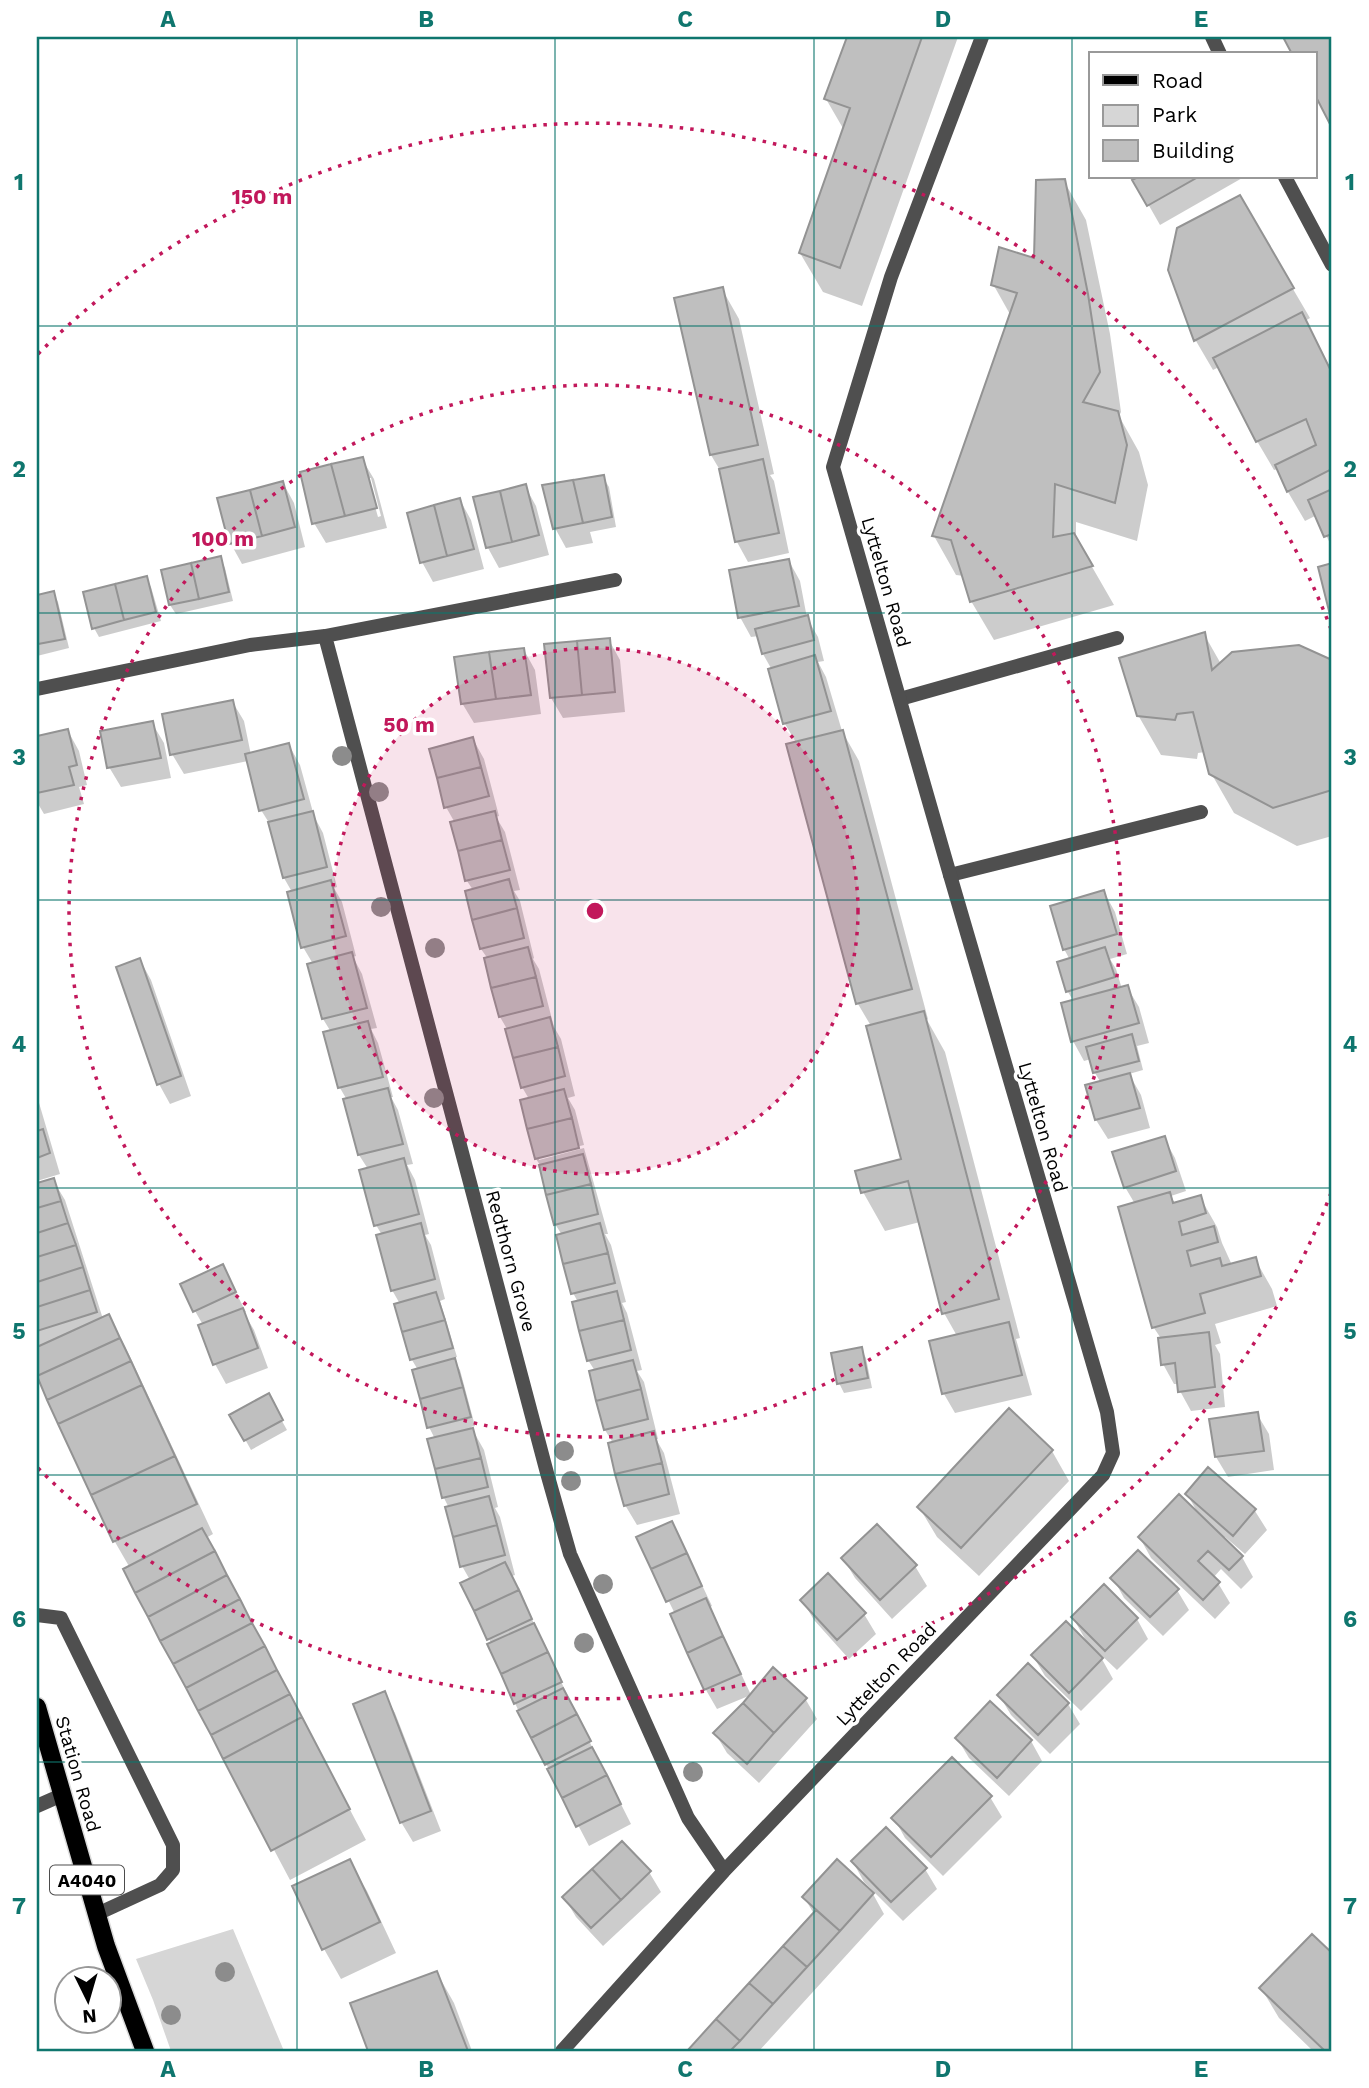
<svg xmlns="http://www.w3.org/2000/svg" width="1369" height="2088" font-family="'Work Sans',sans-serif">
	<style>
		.green { fill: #d6d6d6 }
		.shadow { fill: #0003; fill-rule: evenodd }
		.building { fill: #bfbfbf; stroke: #939393; stroke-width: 2 }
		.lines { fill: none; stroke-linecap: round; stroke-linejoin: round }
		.primary-casing { stroke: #dbdbdb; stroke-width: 21 }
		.service { stroke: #4f4f4f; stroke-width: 14 }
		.minor { stroke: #4f4f4f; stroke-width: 14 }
		.primary { stroke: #000; stroke-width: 18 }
		.tree { fill: #8c8c8c }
		.grid { fill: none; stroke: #0f766e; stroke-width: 2; stroke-opacity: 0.55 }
		.ring { fill: none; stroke: #c2185b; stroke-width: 3.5; stroke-dasharray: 3.5 7 }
		.labels { text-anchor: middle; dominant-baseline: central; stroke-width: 7; stroke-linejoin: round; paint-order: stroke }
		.shield { fill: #fff; stroke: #4c4c4c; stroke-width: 2 }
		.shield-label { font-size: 18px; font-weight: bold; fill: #000 }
		.street-label { font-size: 19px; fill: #000; stroke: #fff }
		.centre { fill: #c2185b; stroke: #fff; stroke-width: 3.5 }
		.ring-label { font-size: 21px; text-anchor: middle; font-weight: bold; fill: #c2185b; stroke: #fff; stroke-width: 7; stroke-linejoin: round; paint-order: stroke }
		.neatline { fill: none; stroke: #0f766e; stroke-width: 2.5 }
		.grid-label { font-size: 23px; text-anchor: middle; font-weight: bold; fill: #0f766e }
	</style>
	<rect width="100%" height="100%" fill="#fff"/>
	<!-- green -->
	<path class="green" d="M233,1929L284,2051H171L153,2000L136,1959Z"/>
	<!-- shadow -->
	<path class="shadow" d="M848,37H958L862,306L823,292L800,253L844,130L826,99Z
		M1285,37H1332V124L1315,92V54H1294Z
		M1142,177H1244L1160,225L1135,181Z
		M1064,181L1086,220L1110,334L1121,412L1119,416L1139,452L1148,485L1137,541L1076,522V539L1114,605L994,640L971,601L964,576L956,575L934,536L1011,316L993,284L1035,261Z
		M1239,197L1310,318L1305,321L1332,372V548L1317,515L1305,521L1288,492L1278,469L1274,470L1257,441L1219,367L1213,370L1196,341L1170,269Z
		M722,289L739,319L774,474L770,475L774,481L789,553L748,562L737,542L721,472L711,455Z
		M362,459L374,479L387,528L326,543L314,523ZM367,478H371L381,516L378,517Z
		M603,477L609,487L616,527L590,532L593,543L566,548L555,528Z
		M283,483L294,503L305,547L242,564L231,544L220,500Z
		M525,486L536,506L549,555L499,568L488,548Z
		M460,500L471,520L484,569L433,582L422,562Z
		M220,558L225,568L233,601L176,614L170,605L163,571Z
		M789,561L800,581L807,618L818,637L824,661L818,662L826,677L842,731L859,761L928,1019L927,1020L945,1052L1020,1338L1016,1339L1032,1395L955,1413L944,1394L931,1343L957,1336L944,1313L920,1222L885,1231L863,1192L903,1160L871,1026L858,1004L788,746L797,744L785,724L770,670H772L763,654L759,636L751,637L740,617Z
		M146,578L151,587L161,621L99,637L94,628Z
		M53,593L58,602L69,648L37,656V596Z
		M1204,634L1221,664L1299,647L1332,662V836L1297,846L1234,813L1211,773L1205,752L1198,753L1197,759L1161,755L1138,715Z
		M609,640L620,660L625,712L563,718L551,698Z
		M524,650L535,670L541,714L474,723L462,703Z
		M232,701L244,721L251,755L289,745L300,765L314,816L323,833L337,887L334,888L342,902L356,956L353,957L362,974L377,1028L371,1029L378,1043L393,1097H391L398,1110L413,1164L407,1165L415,1180L429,1234L425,1235L431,1245L445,1299L440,1301L457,1357L453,1358L460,1370L475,1426L471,1427L484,1450L498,1507L495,1508L500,1517L515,1575L512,1576L571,1703H570L631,1824L589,1846L519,1712L489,1645L491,1644L470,1580L462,1566L449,1508L444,1498L429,1441L435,1439L429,1427L418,1370L412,1360L396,1305L400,1304L392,1290L382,1235L376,1225L368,1169L359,1155L347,1100L340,1088L325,1033L331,1032L323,1019L309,965L313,964L303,947L292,892L284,878L271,826L261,810L248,761L184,774L172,754Z
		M152,723L164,743L171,778L121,787L109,767Z
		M68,731L79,751L87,785L79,787L84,804L44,814L37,802V738Z
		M473,739L484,759L499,816L496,817L505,832L520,890L514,891L520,901L534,958L533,959L539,969L554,1027L561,1039L575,1096L568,1098L575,1110L584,1145L539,1156V1160L584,1148L608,1234H605L611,1245L626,1302L622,1303L627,1313L642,1370L637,1371L644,1382L658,1439H656L664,1453L680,1514L637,1525L625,1505L613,1443L605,1430L595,1371L588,1360L578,1302L573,1293L562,1235L555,1224L540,1165L536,1159L529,1099L522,1087L507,1029L500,1017L486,960L488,959L481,949L473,890L467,881L455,823L446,807Z
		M1104,892L1115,912L1127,954L1110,959L1116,969L1122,989L1127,987L1139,1007L1149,1043L1137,1046L1143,1070L1129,1074L1141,1095L1150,1128L1108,1139L1096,1120L1101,1083L1095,1073L1091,1059L1084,1061L1073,1041L1074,1002L1068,992L1059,963L1070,960L1064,949Z
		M140,960L151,980L191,1096L170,1104L159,1084Z
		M37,1096L60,1174L37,1181Z
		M1164,1138L1175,1158L1186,1191L1171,1196L1175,1204L1200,1197L1217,1227L1222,1243L1232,1265L1255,1259L1272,1289L1277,1306L1215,1324L1221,1343L1215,1345L1220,1354L1225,1407L1191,1411L1180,1391L1179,1384H1174L1163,1364L1160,1337L1154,1328L1120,1209L1135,1204L1125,1187Z
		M53,1180L65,1200L103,1319L108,1316L125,1346L213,1534L206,1538L366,1840L290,1880L125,1570L130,1568L115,1542L37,1374V1185Z
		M222,1266L246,1312L244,1313L254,1330L268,1368L226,1384L215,1364L200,1327L203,1325L195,1311Z
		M861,1349L866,1358L872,1388L844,1393L839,1383Z
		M268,1396L287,1430L251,1450L232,1416Z
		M1257,1414L1269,1434L1274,1470L1228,1477L1216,1457Z
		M1052,1451L1069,1481L979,1576L937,1537L919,1507Z
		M1208,1470L1255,1511L1267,1530L1245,1554L1225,1537L1223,1539L1242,1557L1253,1577L1241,1589L1221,1569L1213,1578L1218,1583L1230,1603L1215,1619L1151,1558L1140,1538L1199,1515L1187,1494Z
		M671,1523L682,1543L712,1606L710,1607L751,1695L717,1709L706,1690L672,1615L675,1614L638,1538Z
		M843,1558L915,1566L927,1586L892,1619L855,1578Z
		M1113,1578L1177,1590L1189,1610L1163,1636L1124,1598Z
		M802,1600L864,1614L876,1634L849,1659L814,1620Z
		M1073,1618L1137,1619L1148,1639L1117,1670L1098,1652L1113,1679L1081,1711L1045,1676L1033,1656L1088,1644Z
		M1028,1665L1068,1704L1080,1724L1050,1754L1011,1715L999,1695Z
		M773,1670L806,1700L817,1719L759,1783L727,1753L715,1733L744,1704Z
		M384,1693L395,1713L441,1831L413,1842L401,1822Z
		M990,1703L1031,1741L1042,1761L1009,1796L969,1758L957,1738Z
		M990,1797L1002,1817L943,1876L905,1838L894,1818Z
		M349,1861L367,1891L396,1953L341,1979L324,1949Z
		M853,1862L925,1869L937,1889L903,1921L864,1882Z
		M649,1872L661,1892L603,1946L576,1917L564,1897Z
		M873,1894L884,1914L759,2051H689L814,1914L804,1897Z
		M1312,1936L1332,1955V2051H1313L1279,2018L1261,1988Z
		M437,1973L454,2003L472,2051H370L352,2004Z
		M85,2049L87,2051H62Z"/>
	<!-- building -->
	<path class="building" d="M847,37H922L840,268L799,253L850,108L824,99Z
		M1283,37H1332V128L1315,95V54H1292Z
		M1138,177H1198L1147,206L1132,180Z
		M1065,179L1088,294L1100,372L1083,402L1118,411L1127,445L1115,503L1055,484L1053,537L1074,533L1093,566L970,602L951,540L932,536L1017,293L991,285L999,247L1034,258L1036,180Z
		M1240,195L1294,288L1194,341L1168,270L1177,228Z
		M723,287L758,445L710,455L674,298Z
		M1302,312L1332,373V469L1287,492L1275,465L1316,445L1306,419L1256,442L1213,358Z
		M363,457L377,508L345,516L331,464Z
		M763,459L779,533L735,542L719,469Z
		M331,464L345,516L312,524L300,472Z
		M604,475L612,517L583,523L573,480Z
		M573,480L583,523L553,529L542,485Z
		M283,481L295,527L262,536L250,490Z
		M526,484L539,535L512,542L500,491Z
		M1332,489V534L1324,537L1308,500Z
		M250,490L262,536L229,544L217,498Z
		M500,491L512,542L486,548L473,497Z
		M460,498L474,549L447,556L434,505Z
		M434,505L447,556L420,563L407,513Z
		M221,556L229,592L199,599L191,563Z
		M789,559L799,606L738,618L729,570Z
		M191,563L199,599L169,605L161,570Z
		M1332,563V623L1318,567Z
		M147,576L156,612L124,620L115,584Z
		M115,584L124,620L92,629L83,592Z
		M54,591L65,639L38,644L37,637V595Z
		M808,615L814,640L762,654L755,629Z
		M1205,632L1212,670L1232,652L1299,645L1332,660V790L1273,808L1209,774L1193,712L1177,714L1175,720L1137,716L1119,658Z
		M610,638L615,692L582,695L577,641Z
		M577,641L582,695L550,698L544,644Z
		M524,648L531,695L496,699L489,652Z
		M489,652L496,699L461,704L454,657Z
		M815,655L831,711L783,724L768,669Z
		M233,700L242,740L170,755L162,714Z
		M153,721L161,758L107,768L100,731Z
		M68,729L77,765L69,767L74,785L37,793V736Z
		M843,730L912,989L856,1004L786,744Z
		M473,737L481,767L437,778L429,749Z
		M289,743L304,799L259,811L245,754Z
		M481,767L489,796L444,808L437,778Z
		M313,811L327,867L283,878L268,822Z
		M495,811L502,840L458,851L450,822Z
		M502,840L510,870L465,881L458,851Z
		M509,879L517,908L472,920L465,891Z
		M331,880L346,936L301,948L287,892Z
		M1104,890L1117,934L1063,950L1050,906Z
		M517,908L524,938L480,949L472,920Z
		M528,947L536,977L491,988L484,958Z
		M1105,947L1115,977L1066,992L1057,962Z
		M352,952L367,1008L322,1019L307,964Z
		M140,958L181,1076L157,1085L116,967Z
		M536,977L543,1006L499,1017L491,988Z
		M1128,985L1139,1023L1071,1042L1061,1003Z
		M924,1011L999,1299L942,1314L908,1181L861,1193L855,1171L901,1159L866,1026Z
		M550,1017L558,1047L513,1058L505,1029Z
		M368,1021L383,1077L338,1088L323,1032Z
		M1132,1034L1139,1061L1093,1073L1086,1047Z
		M558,1047L565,1076L521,1088L513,1058Z
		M1130,1073L1140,1108L1095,1120L1085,1085Z
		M388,1088L403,1144L358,1155L343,1099Z
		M564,1089L572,1118L527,1129L520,1100Z
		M572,1118L579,1148L535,1159L527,1129Z
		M43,1129L50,1153L37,1158V1131Z
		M1165,1136L1176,1171L1124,1188L1112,1152Z
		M583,1154L591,1184L546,1195L539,1165Z
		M404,1158L419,1214L374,1226L359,1170Z
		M54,1178L61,1201L37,1208V1183Z
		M591,1184L598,1214L554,1225L546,1195Z
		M1170,1192L1173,1203L1201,1195L1206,1213L1179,1222L1182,1235L1214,1226L1218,1242L1187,1251L1191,1266L1220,1258L1222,1266L1256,1257L1261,1276L1200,1294L1205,1313L1152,1328L1118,1207Z
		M61,1201L68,1223L37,1233V1208Z
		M68,1223L76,1245L37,1257V1233Z
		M421,1223L435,1279L391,1291L376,1235Z
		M600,1223L608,1253L563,1264L556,1235Z
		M76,1245L83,1267L37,1282V1257Z
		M608,1253L615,1283L571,1294L563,1264Z
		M223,1264L236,1292L193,1312L180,1284Z
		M83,1267L90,1290L37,1307V1282Z
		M90,1290L97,1312L37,1331V1307Z
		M617,1291L624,1320L579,1331L572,1302Z
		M436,1292L445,1320L402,1332L394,1304Z
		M243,1308L258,1348L213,1365L198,1325Z
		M109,1314L120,1338L37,1376V1347Z
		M445,1320L453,1348L410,1360L402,1332Z
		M624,1320L631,1350L587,1361L579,1331Z
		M1009,1322L1022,1375L942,1394L929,1341Z
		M1209,1332L1215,1387L1178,1392L1175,1363L1161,1365L1158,1338Z
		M120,1338L131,1361L47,1400L37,1376Z
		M862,1347L868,1378L837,1384L831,1353Z
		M455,1358L463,1387L420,1399L412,1370Z
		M633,1360L641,1389L596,1401L589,1371Z
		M131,1361L142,1385L58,1424L47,1400Z
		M142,1385L175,1456L91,1495L58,1424Z
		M463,1387L471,1417L427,1428L420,1399Z
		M641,1389L648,1419L604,1430L596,1401Z
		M269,1393L283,1420L244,1441L229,1415Z
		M1009,1408L1053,1450L961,1548L917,1507Z
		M1258,1412L1264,1451L1215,1457L1209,1419Z
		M473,1428L481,1458L435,1469L427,1439Z
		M654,1431L662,1463L615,1474L608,1443Z
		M175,1456L197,1504L113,1542L91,1495Z
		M481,1458L488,1487L442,1498L435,1469Z
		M662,1463L669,1494L624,1506L615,1474Z
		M1208,1467L1256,1509L1233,1536L1185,1494Z
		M1179,1494L1243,1556L1229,1570L1208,1551L1198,1561L1220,1582L1203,1600L1138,1537Z
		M489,1496L497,1525L453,1537L445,1507Z
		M672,1521L687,1553L651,1569L636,1537Z
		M877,1524L917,1565L880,1600L841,1558Z
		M497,1525L505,1555L460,1567L453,1537Z
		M202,1528L215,1551L135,1593L123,1569Z
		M1138,1550L1179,1589L1150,1617L1110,1578Z
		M215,1551L227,1575L148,1617L135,1593Z
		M687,1553L702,1586L666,1602L651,1569Z
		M505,1562L519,1590L474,1611L460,1583Z
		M828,1573L866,1613L837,1640L800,1600Z
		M227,1575L240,1599L160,1641L148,1617Z
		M1104,1584L1138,1618L1105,1651L1071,1617Z
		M519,1590L532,1619L487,1640L474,1611Z
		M706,1598L723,1636L687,1653L670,1614Z
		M240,1599L252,1623L173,1664L160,1641Z
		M1066,1621L1103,1658L1069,1693L1031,1655Z
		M252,1623L265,1646L186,1688L173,1664Z
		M534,1623L548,1652L501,1674L487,1644Z
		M723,1636L741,1674L704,1690L687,1653Z
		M265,1646L277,1670L198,1711L186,1688Z
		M548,1652L562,1682L514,1704L501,1674Z
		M1028,1663L1069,1703L1038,1735L997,1695Z
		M773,1667L807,1698L774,1733L743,1703Z
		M277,1670L290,1694L211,1735L198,1711Z
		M563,1688L577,1714L531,1738L517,1711Z
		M385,1691L431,1811L400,1823L353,1704Z
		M290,1694L302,1717L223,1759L211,1735Z
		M990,1701L1032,1740L997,1778L955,1738Z
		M743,1703L774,1733L747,1764L713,1733Z
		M577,1714L591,1741L545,1765L531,1738Z
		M302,1717L350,1809L271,1851L223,1759Z
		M592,1747L607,1775L562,1798L547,1769Z
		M952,1757L992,1796L931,1857L891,1818Z
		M607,1775L621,1804L576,1827L562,1798Z
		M886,1827L927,1868L891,1902L851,1861Z
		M622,1841L651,1871L621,1900L592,1869Z
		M350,1859L380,1922L322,1950L292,1886Z
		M837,1859L874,1893L840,1931L802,1897Z
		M592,1869L621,1900L591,1928L562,1897Z
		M816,1910L840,1931L807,1967L783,1946Z
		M1312,1934L1332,1953V2051H1325L1259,1988Z
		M783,1946L807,1967L773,2004L749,1983Z
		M437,1971L468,2051H368L350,2003Z
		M749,1983L773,2004L740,2041L716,2019Z
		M716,2019L740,2041L730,2051H687Z"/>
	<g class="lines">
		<!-- primary casing -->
		<g class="primary-casing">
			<path id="primary" d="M37,1707L106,1946L145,2051"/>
		</g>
		<!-- service -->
		<path class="service" d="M900,699L1117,638
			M950,875L1201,812
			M37,1615L61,1618L173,1845V1870L160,1885L97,1914
			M37,1806L62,1795"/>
		<!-- minor -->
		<path class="minor" d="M1212,37L1220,54
			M1285,177L1332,265
			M325,636L547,1473L570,1554L688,1818L724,1871
			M37,689L250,645L325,636L615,580
			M562,2051L724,1871L1103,1475L1113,1453L1107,1412L950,875L833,467L891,277L982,37"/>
		<!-- primary -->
		<use href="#primary" class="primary"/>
	</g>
	<!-- trees -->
	<g class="tree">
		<circle cx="342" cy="756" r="10"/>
		<circle cx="379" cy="792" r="10"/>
		<circle cx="381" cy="907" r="10"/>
		<circle cx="435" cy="948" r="10"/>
		<circle cx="434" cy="1098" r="10"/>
		<circle cx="564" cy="1451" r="10"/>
		<circle cx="571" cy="1481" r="10"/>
		<circle cx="603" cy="1584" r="10"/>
		<circle cx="584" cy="1643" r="10"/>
		<circle cx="693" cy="1772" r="10"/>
		<circle cx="225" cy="1972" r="10"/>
		<circle cx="171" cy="2015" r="10"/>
	</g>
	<!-- grid -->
	<path class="grid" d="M297,37V2051M555,37V2051M814,37V2051M1072,37V2051M37,326H1332M37,613H1332M37,900H1332M37,1188H1332M37,1475H1332M37,1762H1332"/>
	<!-- distance rings -->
	<circle cx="595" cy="911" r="263" fill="#c2185b" fill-opacity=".12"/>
	<g class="ring">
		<circle cx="595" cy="911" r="263"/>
		<circle cx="595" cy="911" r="526"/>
		<path d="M1331 1193A788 788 0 0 1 38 1468M38 354A788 788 0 0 1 1331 629"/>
	</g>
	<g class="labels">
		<!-- shield labels -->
		<rect class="shield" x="50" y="1865.5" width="74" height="29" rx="5"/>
		<g class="shield-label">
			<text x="87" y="1880">A4040</text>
		</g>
		<!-- street labels -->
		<g class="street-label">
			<text transform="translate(886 582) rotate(74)">Lyttelton Road</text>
			<text transform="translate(1043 1127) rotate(74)">Lyttelton Road</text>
			<text transform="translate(511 1261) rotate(75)">Redthorn Grove</text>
			<text transform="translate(886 1674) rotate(-46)">Lyttelton Road</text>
			<text transform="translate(78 1774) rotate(74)">Station Road</text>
		</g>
	</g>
	<circle cx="595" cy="911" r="10" class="centre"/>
	<g class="ring-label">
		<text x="262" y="204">150 m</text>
		<text x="223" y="546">100 m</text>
		<text x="409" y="732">50 m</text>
	</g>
	<!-- border -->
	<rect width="1369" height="2088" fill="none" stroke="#ffffff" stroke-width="77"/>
	<!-- legend -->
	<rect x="1089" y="52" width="228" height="126" fill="#ffffff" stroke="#999999" stroke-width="2"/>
	<rect x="1103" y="75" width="35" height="10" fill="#000000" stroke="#999999" stroke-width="2"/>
	<text x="1152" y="88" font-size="21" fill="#000000">Road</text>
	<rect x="1103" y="105" width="35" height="21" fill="#d6d6d6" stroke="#999999" stroke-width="2"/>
	<text x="1152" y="122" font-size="21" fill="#000000">Park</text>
	<rect x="1103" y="140" width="35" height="21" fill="#bfbfbf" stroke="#999999" stroke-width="2"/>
	<text x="1152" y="158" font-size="21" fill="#000000">Building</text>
	<!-- north arrow -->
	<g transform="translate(88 2000) rotate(175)"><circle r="33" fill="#ffffff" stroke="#999999" stroke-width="2"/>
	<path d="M0-5L12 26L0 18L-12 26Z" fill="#000000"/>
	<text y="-10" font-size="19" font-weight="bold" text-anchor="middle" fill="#000000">N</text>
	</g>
	<rect x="38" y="38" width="1292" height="2012" class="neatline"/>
	<g class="grid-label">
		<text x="168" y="27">A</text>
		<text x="426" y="27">B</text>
		<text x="685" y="27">C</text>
		<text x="943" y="27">D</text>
		<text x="1201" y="27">E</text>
		<text x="19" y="190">1</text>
		<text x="1350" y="190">1</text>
		<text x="19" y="477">2</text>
		<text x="1350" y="477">2</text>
		<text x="19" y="765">3</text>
		<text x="1350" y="765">3</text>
		<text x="19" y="1052">4</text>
		<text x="1350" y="1052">4</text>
		<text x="19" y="1339">5</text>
		<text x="1350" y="1339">5</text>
		<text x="19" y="1627">6</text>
		<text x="1350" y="1627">6</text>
		<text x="19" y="1914">7</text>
		<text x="1350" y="1914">7</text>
		<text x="168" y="2077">A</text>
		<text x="426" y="2077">B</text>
		<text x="685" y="2077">C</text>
		<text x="943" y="2077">D</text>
		<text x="1201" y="2077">E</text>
	</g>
</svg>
